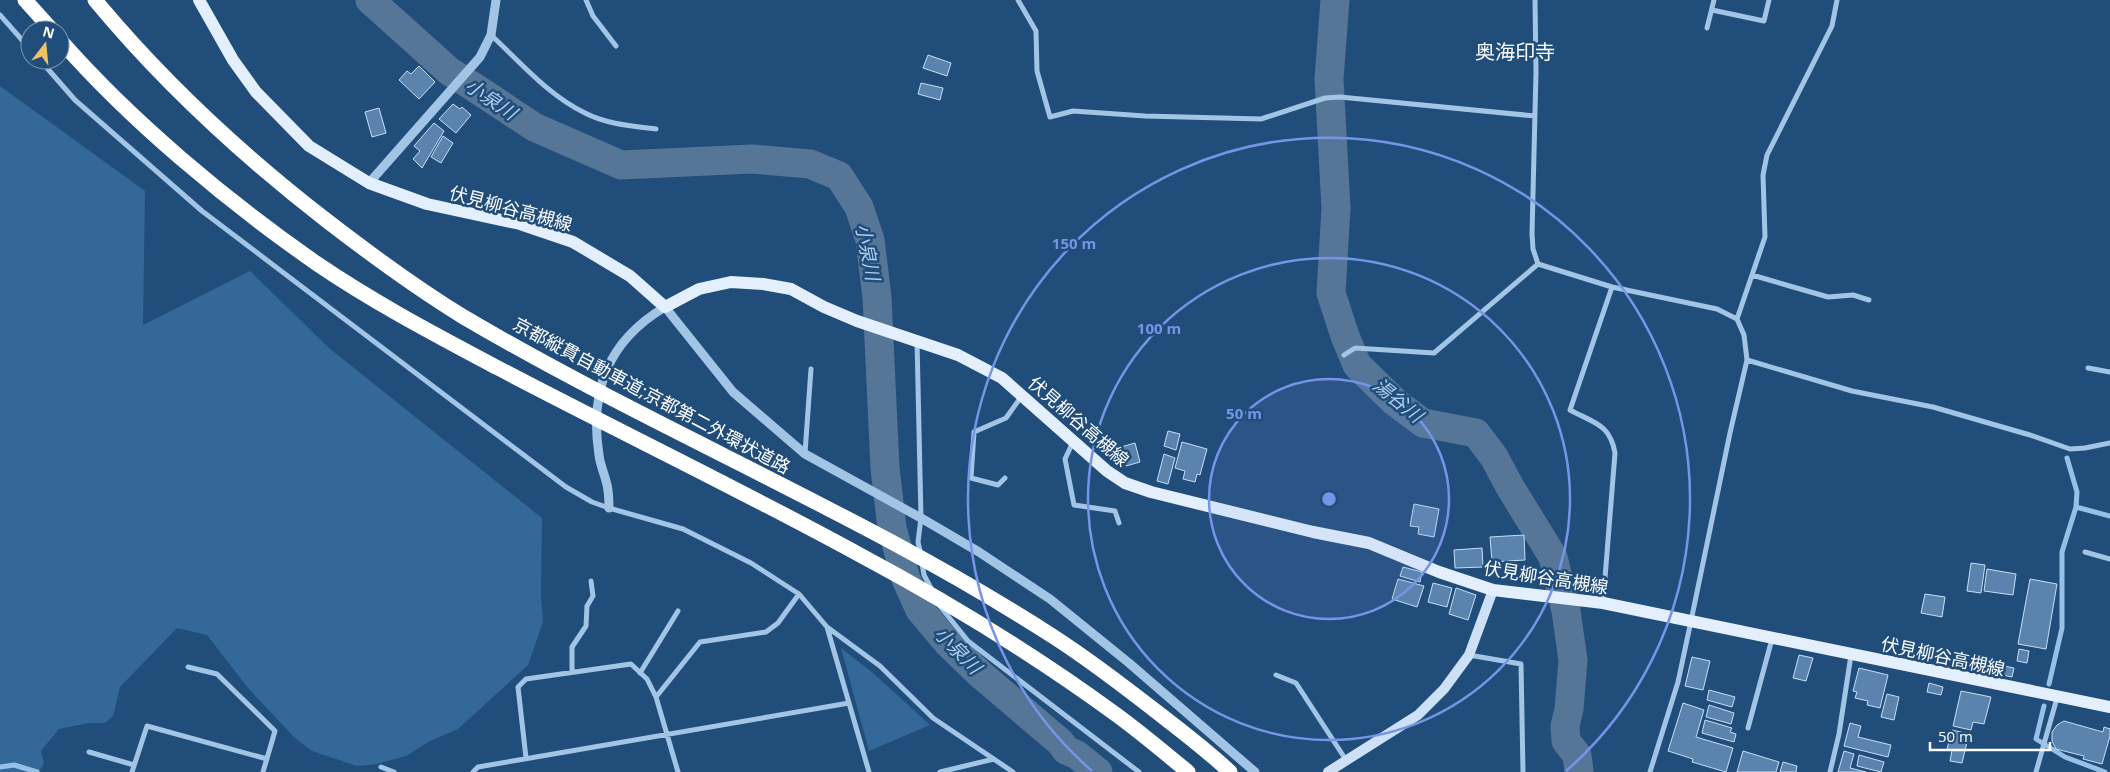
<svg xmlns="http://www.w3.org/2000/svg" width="2110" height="772" font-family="'Open Sans','Noto Sans JP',sans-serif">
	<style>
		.green { fill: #346898 }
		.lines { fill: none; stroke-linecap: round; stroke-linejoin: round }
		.stream { stroke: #97c0e6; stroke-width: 5 }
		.river { stroke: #557697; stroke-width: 29 }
		.building { fill: #5a84ad; stroke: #c6def4 }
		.minor { stroke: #a3c5e5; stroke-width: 5 }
		.tertiary { stroke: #a3c5e5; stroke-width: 9 }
		.secondary { stroke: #cde0f5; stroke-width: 10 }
		.primary { stroke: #e4effd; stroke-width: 12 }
		.motorway { stroke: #fff; stroke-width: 15 }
		.ring { fill: none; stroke: #7795e8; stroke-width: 2.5 }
		.labels { text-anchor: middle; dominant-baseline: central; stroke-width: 5; stroke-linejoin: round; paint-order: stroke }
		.street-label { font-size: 18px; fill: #fff; stroke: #214d7a }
		.water-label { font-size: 19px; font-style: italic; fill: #aecfed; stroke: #214d7a }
		.quarter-label { font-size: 20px; fill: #fff; stroke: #214d7a }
		.centre { fill: #7795e8; stroke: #214d7a; stroke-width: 2.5 }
		.ring-label { font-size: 15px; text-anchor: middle; font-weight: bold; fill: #7795e8; stroke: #214d7a; stroke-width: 5; stroke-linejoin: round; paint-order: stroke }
	</style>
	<rect width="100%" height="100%" fill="#214d7a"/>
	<!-- green -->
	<path class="green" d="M0,86L145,191L143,325L250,271L329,348L542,518L541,596L543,622L528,665L458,729L430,741L406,756L377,764L357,766L312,751L295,738L248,688L207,635L177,628L120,687L113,716L105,723H88L59,729L41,751L44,763L39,772H0Z
		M841,648L873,673L930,725L869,751Z"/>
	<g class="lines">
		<!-- stream -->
		<path class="stream" d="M2076,507L2110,516
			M2049,684L2062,628V552L2076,507L2077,492L2067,458
			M2044,706L2036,739L2065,757L2105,772
			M0,767L14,765L37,772"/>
		<!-- river -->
		<path class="river" d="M370,0L449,71L489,97L534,127L621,165L752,159L810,164L839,176L859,207L870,240L877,297L885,468L892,528L906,579L920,610L947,642L980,674L1060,742L1066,750L1077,755L1098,772
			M1335,0L1329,79L1336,208L1331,293L1345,336L1357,365L1395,402L1423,423L1476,433L1494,457L1510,487L1553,557L1566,611L1573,660L1569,709L1565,726L1566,741L1577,755L1579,772"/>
	</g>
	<!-- building -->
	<path class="building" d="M928,55L951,63L947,76L923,68Z
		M419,66L435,82L419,99L399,80L407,71L411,74Z
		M921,83L943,88L940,100L918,94Z
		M453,104L460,109L462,107L471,115L456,133L439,119Z
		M379,108L386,133L372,137L365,112Z
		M434,123L444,131L422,168L413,159L420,151L414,146Z
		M443,136L453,143L441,163L431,157Z
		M1168,431L1180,434L1176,450L1164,446Z
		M1182,442L1207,449L1200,475L1197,474L1195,482L1183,479L1185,471L1175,468Z
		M1135,443L1140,462L1126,466L1121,447Z
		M1164,454L1175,458L1168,484L1157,481Z
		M1414,504L1439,509L1434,537L1418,534L1419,527L1410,526Z
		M1524,535L1525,560L1492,562L1490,537Z
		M1482,548L1483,567L1455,568L1454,550Z
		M1971,563L1985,565L1981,593L1967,591Z
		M1403,567L1422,572L1420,582L1400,576Z
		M1987,569L2016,574L2013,595L1984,591Z
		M1398,579L1424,586L1417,607L1392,599Z
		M2030,579L2057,584L2046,649L2018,644Z
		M1433,583L1452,588L1447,607L1428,602Z
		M1456,588L1476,595L1468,620L1449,614Z
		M1925,594L1945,597L1942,617L1921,613Z
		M2019,649L2029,651L2027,663L2017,661Z
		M1799,655L1813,658L1806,681L1793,678Z
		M1692,657L1710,661L1703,690L1685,686Z
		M1994,664L2014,668L2012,677L1989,672L1990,667L1993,668Z
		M1859,668L1888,675L1880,708L1867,705L1868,701L1855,698L1857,692L1853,691Z
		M1929,683L1943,687L1941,695L1927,692Z
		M1709,690L1735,697L1732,707L1707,700Z
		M1961,691L1991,697L1984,724L1973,722L1971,730L1953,726Z
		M1887,694L1899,697L1894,720L1881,717Z
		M1683,703L1704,710L1696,737L1733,748L1726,772L1692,762L1693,759L1668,751Z
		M1709,705L1734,713L1731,724L1706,717Z
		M1705,720L1732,728L1730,732L1736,734L1734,742L1702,733Z
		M2064,721L2103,732L2104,727L2110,729V736L2102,764L2083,759L2084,756L2056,749L2052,741V732L2057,725Z
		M1850,723L1861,726L1858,737L1891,745L1888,757L1844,746Z
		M1952,730L1969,734L1962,763L1950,761L1952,750L1947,749Z
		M1743,751L1779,762L1776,772H1737Z
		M1844,751L1854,754L1850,768L1866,772H1838Z
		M1859,755L1884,762L1881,772L1857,766Z
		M1783,762L1797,766L1796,772H1780Z"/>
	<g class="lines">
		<!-- minor -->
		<path class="minor" d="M586,0L593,16L616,46
			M1018,0L1036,31L1037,71L1050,117L1073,111L1145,116L1261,119L1325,98L1340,97L1535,116
			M1535,0L1536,72L1532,234L1533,249L1538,264
			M1712,10L1764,21L1769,0
			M0,15L30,49
			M1707,28L1714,0
			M491,35C520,62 548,95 585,113C606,124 632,126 656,129
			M40,60L75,100L202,211L566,487L592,502L609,508L683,529L751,563L799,594L827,627L880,666L933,718L1013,772
			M1538,264L1612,287L1717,309L1737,319L1744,335L1747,360L1730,433L1691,621L1678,682L1650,772
			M1752,275L1828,297L1853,295L1869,300
			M1737,319L1765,237L1763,175L1767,155L1832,26L1837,0
			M917,341L921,518L918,542L921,555
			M1344,355L1355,348L1434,353L1538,264
			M1747,360L1852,391L1933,407L2030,435L2070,449L2085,448L2110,443
			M2088,368L2110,372
			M1073,442L1065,459L1074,505L1115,511L1119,523
			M805,453L811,369
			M1005,478L998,485L971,478L974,432L1006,418L1021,397
			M2085,552L2110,559
			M922,563L924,575L932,590
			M1603,603L1615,453C1610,424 1594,423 1570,410L1612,287
			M939,605L968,641L1139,772
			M827,627L869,772
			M1469,655L1521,664L1523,772
			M188,667L217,674L275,731L263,772
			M572,672V647L586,626L587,606L593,596L591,581
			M640,673L678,611
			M1276,675L1296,683L1346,760
			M656,697L700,642L766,632L778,623L799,594
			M1748,728L1772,639
			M89,752L134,765
			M526,758L518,687L526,679L631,664L647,679L656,697L678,772
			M381,767L394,772
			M132,772L147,726L267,759
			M473,772L478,767L849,703
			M940,772L994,759
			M1830,772L1839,734L1851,655
			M2036,772L2057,698"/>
		<!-- tertiary -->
		<path class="tertiary" d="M369,183L480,57L491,35L496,0
			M609,508C609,499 609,490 606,481C604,473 600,464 599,455C589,390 608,341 665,307L733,392L805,454L921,518L979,552L1050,599L1129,663L1255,772"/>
		<!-- secondary -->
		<path class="secondary" d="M1328,772L1418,715L1444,689L1469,655L1493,590"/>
		<!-- primary -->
		<path class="primary" d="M199,0L233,60L256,92L309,146L369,183L427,204L520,224L573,242L630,276L665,307L699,289L731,282L763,284L791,289L824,307L857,321L958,355L1002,378L1107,471L1125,483L1151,492L1313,532L1369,543L1439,572L1493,590L1603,603L2110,707"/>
		<!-- motorway -->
		<path class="motorway" d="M25,0L52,30
			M95,0C163,82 242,155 326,220C370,254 415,287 462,316C655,430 865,515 1054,637C1093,662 1130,691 1166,719C1188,736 1210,753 1230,772
			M60,40C131,121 227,201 316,263C373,302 436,335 498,368C618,431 741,490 860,555C948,602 1033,654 1114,713C1139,731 1164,752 1188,772"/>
	</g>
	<!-- distance rings -->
	<circle cx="1329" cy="499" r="120" fill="#7795e8" fill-opacity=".12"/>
	<g class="ring">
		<circle cx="1329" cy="499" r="120"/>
		<circle cx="1329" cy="499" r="241"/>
		<path d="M1092 771A361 361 0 1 1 1566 771"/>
	</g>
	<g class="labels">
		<!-- street labels -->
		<g class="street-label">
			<text transform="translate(511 208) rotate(15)">伏見柳谷高槻線</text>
			<text transform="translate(652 395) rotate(28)">京都縦貫自動車道;京都第二外環状道路</text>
			<text transform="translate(1079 421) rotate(41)">伏見柳谷高槻線</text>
			<text transform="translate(1546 577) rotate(9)">伏見柳谷高槻線</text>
			<text transform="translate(1943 656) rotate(12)">伏見柳谷高槻線</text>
		</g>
		<!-- water labels -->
		<g class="water-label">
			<text transform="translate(491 99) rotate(34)">小泉川</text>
			<text transform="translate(868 252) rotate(79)">小泉川</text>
			<text transform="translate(1398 400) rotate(39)">湯谷川</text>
			<text transform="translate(958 650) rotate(45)">小泉川</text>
		</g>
		<!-- quarter labels -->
		<g class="quarter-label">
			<text x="1515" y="51">奥海印寺</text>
		</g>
	</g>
	<circle cx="1329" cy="499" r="8" class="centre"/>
	<g class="ring-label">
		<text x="1074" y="249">150 m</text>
		<text x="1159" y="334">100 m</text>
		<text x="1244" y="419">50 m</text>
	</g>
	<!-- north arrow -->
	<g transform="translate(45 45) rotate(16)"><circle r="24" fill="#214d7a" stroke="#7a94af"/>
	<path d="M0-4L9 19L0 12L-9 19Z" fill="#f2c165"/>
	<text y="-8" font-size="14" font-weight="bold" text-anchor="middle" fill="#ffffff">N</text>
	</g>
	<!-- scale -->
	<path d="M1930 742v8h120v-8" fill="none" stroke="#ffffff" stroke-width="2.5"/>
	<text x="1938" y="742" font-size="15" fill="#ffffff" stroke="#214d7a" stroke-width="4" paint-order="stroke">50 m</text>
</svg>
